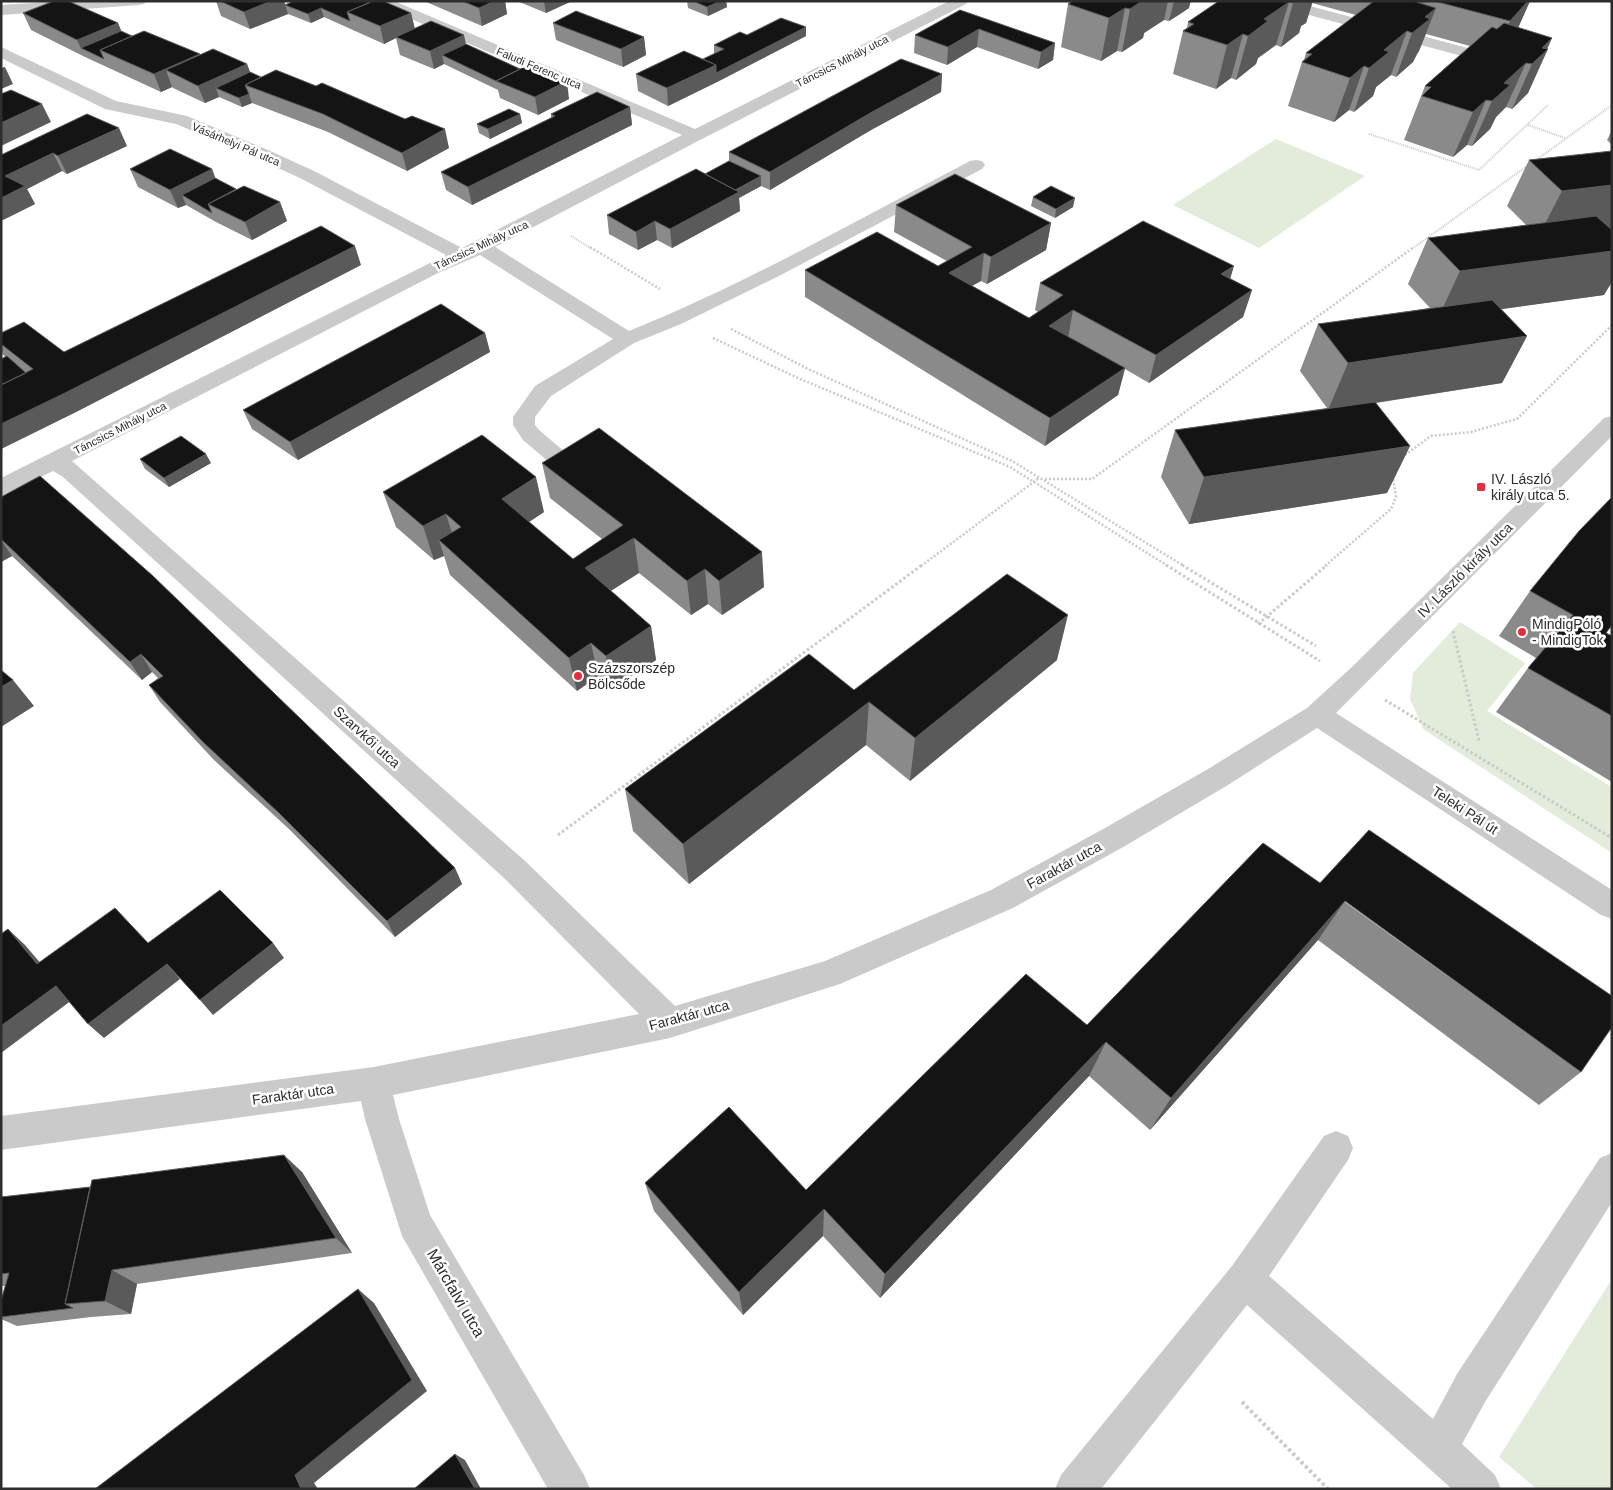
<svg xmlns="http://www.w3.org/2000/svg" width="1613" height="1490" font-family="Arial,sans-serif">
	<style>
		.green { fill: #e3ebda }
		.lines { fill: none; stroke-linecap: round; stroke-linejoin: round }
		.path-far3 { stroke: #cacaca; stroke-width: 2; stroke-dasharray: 1 1; stroke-linecap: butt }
		.path-far2 { stroke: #cacaca; stroke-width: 2.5; stroke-dasharray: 2 2; stroke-linecap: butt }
		.path-far1 { stroke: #cacaca; stroke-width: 3; stroke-dasharray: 2.5 2.5; stroke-linecap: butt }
		.path { stroke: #cacaca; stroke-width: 4; stroke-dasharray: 3 3; stroke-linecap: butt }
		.minor { fill: #cacaca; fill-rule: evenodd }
		.wall { fill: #8a8a8a }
		.shaded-wall { fill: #5a5a5a }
		.building { fill: #141414; stroke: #5a5a5a }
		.poi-dot { fill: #e62d3d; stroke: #fff; stroke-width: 2 }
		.labels { text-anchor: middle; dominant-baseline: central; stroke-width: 5; stroke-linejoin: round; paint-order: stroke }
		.far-street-label { font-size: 11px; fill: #2d2d2d; stroke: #fff }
		.poi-label { font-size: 14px; fill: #2d2d2d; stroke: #fff; text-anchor: start }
		.street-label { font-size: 14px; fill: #2d2d2d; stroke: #fff }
		.near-street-label { font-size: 16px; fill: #2d2d2d; stroke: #fff }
	</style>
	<rect width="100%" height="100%" fill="#fff"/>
	<!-- green -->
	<path class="green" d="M1276,139L1365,176L1259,248L1173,205Z
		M1460,622L1525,663L1487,711L1612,787V853L1423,729L1410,699L1413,673Z
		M1612,1279V1489H1537L1499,1457Z"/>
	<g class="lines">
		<!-- path-far3 -->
		<path class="path-far3" d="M1528,125L1565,138
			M1369,134L1479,170L1548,105
			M1535,161L1612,105
			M571,236L592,249
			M1412,249L1527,166"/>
		<!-- path-far2 -->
		<path class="path-far2" d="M590,247L660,289
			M731,329L808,369L1012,461L1184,566
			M713,338L798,378L1010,467L1168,566
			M1405,455L1431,436L1471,432L1517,419L1612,325
			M1045,479H1092L1414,247
			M921,566L1039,478
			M1325,566L1391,509L1396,497L1393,477"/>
		<!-- path-far1 -->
		<path class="path-far1" d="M1166,565L1320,661
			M1182,565L1316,646
			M1258,624L1327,565
			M1453,631L1479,741
			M1385,700L1612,838
			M558,835L922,565"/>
		<!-- path -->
		<path class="path" d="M1242,1402L1328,1489"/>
		<!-- minor -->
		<path class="minor" d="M66,1H146L144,4L139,5L1,15V5Z
			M374,1H394L695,129L949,1H968L966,4L702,139L495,247L629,331C746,284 857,220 970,161L976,160L982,161L985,165L982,169L777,277L681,324L634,343L551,396L535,417V425L539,430L585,469L588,474L585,479L577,482L569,479L523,440L513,425V417L535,386L613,339L480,255L438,273L72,461L524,860L675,1006L825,961L991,890L1105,828L1208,769L1307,708L1353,666L1604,418L1612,416V436L1336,713L1612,890V919L1601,915L1317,728L1228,785L1125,846L1013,908L840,984L670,1038L393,1095L399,1119L430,1215L584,1475L590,1489H548L402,1236L365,1119L361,1101L1,1150V1116L374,1067L639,1014L504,878L63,477L53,471L1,496V478L446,255L300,178L256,158L176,124L105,109L1,58V47L116,101L187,116L268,150L312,170L462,248L682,135L376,4Z
			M1266,1H1291L1505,58L1507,61L1505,64L1499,66L1268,4Z
			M1336,1131L1348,1136L1353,1148L1348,1160L1269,1276L1433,1419L1457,1374L1600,1158L1612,1153V1202L1485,1402L1462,1444L1495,1475L1501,1489H1452L1247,1305L1101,1489H1055L1061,1475L1232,1266L1324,1136Z"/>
	</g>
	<!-- wall -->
	<path class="wall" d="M216,1H284L288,14L250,29L221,16Z
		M424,1H505L507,14L482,26Z
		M517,1H572L546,13Z
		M687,1H726L727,7L708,16L688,8Z
		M1073,1H1192L1190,3L1189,8L1179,15L1169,21L1164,20L1144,33L1143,38L1122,52L1117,51L1101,61L1061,47L1068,4Z
		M1219,1H1530L1518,28L1552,38L1528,93L1512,109L1506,107L1496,117L1490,129L1472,146L1467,145L1453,157L1404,140L1425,86L1470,46L1426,34L1419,51L1417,54L1413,62L1396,77L1391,75L1376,87L1373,96L1354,112L1349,110L1334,122L1288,106L1302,62L1304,60L1306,53L1356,15L1312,3L1306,23L1301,26L1299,33L1281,47L1276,45L1258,58L1256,64L1236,80L1231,78L1216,89L1173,74L1183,31L1187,28L1188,22Z
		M369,3L411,13L415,29L466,44L569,99L538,115L500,98L498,90L444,64L434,69L400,55L396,38L384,44L324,17L311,23L288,14L285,5Z
		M960,10L1055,43L1053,60L1038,69L977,47L947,65L914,53L915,35Z
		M23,13L118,23L121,31L132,36L200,55L247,64L250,72L261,77L449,148L407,171L328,132L252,103L242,107L219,97L205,103L173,88L172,87L161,92L85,57L31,30Z
		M553,23L644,37L646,55L623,67L556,40Z
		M747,35L806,36L717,82L668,106L638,91L636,74L703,59L714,54V45Z
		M942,74L941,92L871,130L770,190L761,186L739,198L740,211L672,248L657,240L638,250L609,234L607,215L705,174L729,161V152Z
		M630,107L632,125L472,205L446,190L441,172L551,118V114Z
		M520,114L522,123L490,139L479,133L477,124Z
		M1612,130V145L1607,140Z
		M127,146L67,174L62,171L27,189L35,204L3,220L1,219V155Z
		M1529,160L1609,228L1604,295L1501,309L1527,336L1502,383L1376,403L1410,446L1387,493L1189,524L1161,477L1175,430L1327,408L1300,371L1318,324L1430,308L1408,284L1428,238L1526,225L1507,206Z
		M130,169H212L215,178L236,189L280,202L287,221L252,240L216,222L186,205L178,208L138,187Z
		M1033,197L1073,207L1055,218L1031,206Z
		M896,205L1051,223L1046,250L987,284L981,281L972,286L1029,318L1038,312L1035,310L1040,283L1230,279L1252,290L1243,317L1149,383L1125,369L1118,395L1045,446L805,297V270L938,266L947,261L894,232Z
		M361,265L76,412L1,449V359L5,357L1,352V333L64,352Z
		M485,333L490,352L298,460L252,429L243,410Z
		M140,459L211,463L169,487L145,469Z
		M542,463L764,587L722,615L708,604L691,615L639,573L610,591L651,626L656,660L612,689L598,676L577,691L450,575L444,556L434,560L396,527L383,492L544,512L529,522L573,559L602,539L550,498Z
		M1,497L455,868L462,884L395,937L290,830L214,760L160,702L149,685L158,678L152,672L142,680L12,556L1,562Z
		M1530,591L1612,636V782L1496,712L1528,668L1536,658L1499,636Z
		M1057,660L910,781L866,745L689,884L633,831L625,789L854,690Z
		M1263,843L1581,1072L1539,1105L1318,940L1150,1130L1089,1076L880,1298L823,1236L743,1315L654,1211L645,1183L806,1190L1087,1025Z
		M302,1172L352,1253L137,1284L131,1314L91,1317L17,1326L1,1319V1301L5,1286H1V1197Z"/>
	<!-- shaded-wall -->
	<path class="shaded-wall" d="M271,1H284L288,14L250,29L244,12Z
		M494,1H505L507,14L482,26L479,8Z
		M544,1H572L546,13Z
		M720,1H726L727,7L708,16L707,7Z
		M1142,1H1168L1164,20L1144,33L1143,38L1122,52L1130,9Z
		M1174,1H1192L1190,3L1189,8L1169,21Z
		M1297,1H1313L1306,23L1301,26L1299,33L1281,47L1293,3Z
		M1528,1H1530L1518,28L1496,54L1510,21Z
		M1289,2L1276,45L1258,58L1256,64L1236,80L1248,36L1264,19Z
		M321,8L324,17L311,23L308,14Z
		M1125,8L1117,51L1101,61L1109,18Z
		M1436,8L1419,51L1417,54L1413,62L1396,77L1412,33L1425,17Z
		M411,13L415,30L396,37V38L384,44L380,26Z
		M118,23L125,40L81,48L85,57L77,40Z
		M806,27V36L717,82L668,106L667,88L716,65Z
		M979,29L977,47L947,65L948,47Z
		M1407,31L1391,75L1376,87L1373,96L1354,112L1369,68L1384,50Z
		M1243,34L1231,78L1216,89L1227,45Z
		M464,35L468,53L442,55L444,64L434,69L430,51Z
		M644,37L646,55L623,67L621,49Z
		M1552,38L1546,51L1548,49L1528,93L1512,109L1532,64L1542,48Z
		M1055,43L1053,60L1038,69L1041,52Z
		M200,54L206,71L166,70L172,87L161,92L154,74Z
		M1526,63L1506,107L1496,117L1490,129L1472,146L1492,101L1504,83Z
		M247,64L253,81L216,88L219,97L205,103L198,86Z
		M1364,66L1349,110L1334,122L1350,78Z
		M5,67L13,84L1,89V68Z
		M942,74L941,92L871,130L770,190V172L872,112Z
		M567,81L569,99L538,115L535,97Z
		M249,94L252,103L242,107L239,98Z
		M1486,100L1467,145L1453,157L1473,112Z
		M42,104L51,122L1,146V123Z
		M630,107L632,125L472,205L468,187Z
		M520,114L522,123L490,139L488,129Z
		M119,128L127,146L67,174L58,156Z
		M445,129L449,148L407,171L402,153Z
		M53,153L62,171L27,189L35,204L3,220L1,217V198L5,176Z
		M212,169L219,188L182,195L186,205L178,208L170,190Z
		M761,176V186L739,198L740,211L672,248L670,229L727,195Z
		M1612,185V228L1538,237L1562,191Z
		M1075,198L1073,207L1055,218L1056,209Z
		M280,202L287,221L252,240L245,222Z
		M655,221L657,240L638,250L636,232Z
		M1051,223L1046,250L987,284L991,257Z
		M355,246L361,265L76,412L1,449V424Z
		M1612,251V282L1604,295L1438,318L1460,271Z
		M984,253L981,281L946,300L949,273Z
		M1234,266L1226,293L1221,274Z
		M1252,290L1243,317L1149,383L1156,355Z
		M1073,310L1068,338L1049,326Z
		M485,333L490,352L298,460L290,442Z
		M1527,336L1502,383L1328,410L1348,363Z
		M1125,368L1118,395L1045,446L1050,418Z
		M1410,446L1387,493L1189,524L1204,477Z
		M206,454L211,463L169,487L164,478Z
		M536,477L544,512L511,534L502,499Z
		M446,514L457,549L439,540L444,556L434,560L423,526Z
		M634,538L639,573L592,603L585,568Z
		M1,540L12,556L1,562Z
		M762,552L764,587L722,615L719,581Z
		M705,569L708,604L691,615L687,581Z
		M1068,615L1057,660L910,781L915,738Z
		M651,626L656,660L612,689L606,656Z
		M591,643L598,676L577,691L569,658Z
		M141,654L152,672L142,680L130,662Z
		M13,680L34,706L1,727V687Z
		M869,702L866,745L689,884L683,844Z
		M455,868L462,884L395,937L387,921Z
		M1345,901L1318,940L1150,1130L1171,1098Z
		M8,929L25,945L54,979L37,964Z
		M273,943L284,958L213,1015L200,1000Z
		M167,964L180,979L104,1038L88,1024Z
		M56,986L72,1000L1,1053V1026Z
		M1106,1042L1089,1076L880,1298L885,1274Z
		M284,1155L302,1172L352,1253L336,1238Z
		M824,1209L823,1236L743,1315L739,1292Z
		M112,1270L137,1284L131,1314L105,1301Z
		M358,1289L374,1303L427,1391L314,1483L318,1489H301L295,1475Z
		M455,1454L465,1460L481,1489H475Z"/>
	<!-- building -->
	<path class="building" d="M54,1H68L118,23L77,40L23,13Z
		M220,1H271L244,12Z
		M294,1H365L369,3L347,12L350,21L321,8L308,14L285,5Z
		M373,1H383L411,13L380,26L347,12Z
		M462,1H494L479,8Z
		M693,1H720L707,7Z
		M1073,1H1142L1130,9L1125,8L1109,18L1068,4Z
		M1219,1H1297L1293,3L1289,2L1264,19L1268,21L1248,36L1243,34L1227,45L1183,31L1194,24L1188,22Z
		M1374,1H1413L1436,8L1425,17L1430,19L1412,33L1407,31L1384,50L1389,52L1369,68L1364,66L1350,78L1302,62L1312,54L1306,53Z
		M1434,1H1528L1510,21Z
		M960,10L1055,43L1041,52L979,29L948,47L915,35Z
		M576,11L644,37L621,49L553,23Z
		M781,18L806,27L716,73V65L703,59L724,49L714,45L740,32L747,35Z
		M431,21L464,35L430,51L396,37Z
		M1504,23L1552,38L1542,48L1548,49L1532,64L1526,63L1504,83L1510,85L1492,101L1486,100L1473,112L1422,96L1431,87L1425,86L1492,27L1497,29Z
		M121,31L132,36L100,50L104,59L81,48Z
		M144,31L200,54L154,74L100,50Z
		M466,44L520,69L496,81L442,55Z
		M213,49L247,64L198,86L166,70Z
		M684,51L716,65L667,88L636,74Z
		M901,59L942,74L872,112L770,172L729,152Z
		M528,65L567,81L535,97L496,81Z
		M276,70L316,86L322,83L405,119L412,116L445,129L402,153L323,114L245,85Z
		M250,72L261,77L245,85L249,94L239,98L216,88Z
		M11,90L42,104L1,123V94Z
		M597,92L630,107L468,187L441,172L555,116L551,114Z
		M509,109L520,114L488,129L477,124Z
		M87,114L119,128L58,156L53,153L5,176L25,186L1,198V155Z
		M170,149L212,169L170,190L130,169Z
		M1612,151V185L1562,191L1529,160Z
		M729,161L761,176L735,190L705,174Z
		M696,169L739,192L670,229L655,221L636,232L607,215Z
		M955,174L1051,223L991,257L984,253L949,273L1029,318L1063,295L1040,283L1143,221L1234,266L1221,274L1252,290L1156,355L1073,310L1049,326L1125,368L1050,418L805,270L877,232L938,266L972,247L896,205Z
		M215,178L236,189L208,204L212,213L182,195Z
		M244,186L280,202L245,222L208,204Z
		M1051,186L1075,198L1056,209L1033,197Z
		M1596,216L1612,230V251L1460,271L1428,238Z
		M321,226L355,246L65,393L1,424V385L33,369L1,344V333L24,322L64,352Z
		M1492,300L1527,336L1348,363L1318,324Z
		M441,304L485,333L290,442L243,410Z
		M7,356L26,373L3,384L1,382V359Z
		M1375,402L1410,446L1204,477L1175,430Z
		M599,428L762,552L719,581L705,569L687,581L634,538L585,568L651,626L606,656L591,643L569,658L439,540L461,527L446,514L423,526L383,492L482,435L536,477L502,499L573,559L623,525L542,463Z
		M181,436L206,454L164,478L140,459Z
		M40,476L153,576L455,868L387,921L280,814L203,742L149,685L163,676L141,654L130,662L1,539V497Z
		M1612,497V625L1606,633L1612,636V716L1528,668L1573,615L1530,591L1579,531Z
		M1007,574L1068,615L915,738L869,702L683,844L625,789L809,654L854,690Z
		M1,670L13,680L1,687Z
		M1369,830L1612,996V1027L1581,1072L1345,901L1171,1098L1106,1042L885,1274L824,1209L739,1292L645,1183L729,1107L806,1190L1026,974L1087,1025L1263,843L1320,883Z
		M220,890L273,943L200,1000L167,964L88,1024L56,986L1,1026V934L8,929L37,964L115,908L148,943Z
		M284,1155L336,1238L112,1270L105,1301L65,1304L92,1180Z
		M90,1187L65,1304L73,1308L1,1317V1301L9,1273L1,1274V1197Z
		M358,1289L412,1380L295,1475L301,1489H95Z
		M455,1454L475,1489H414Z"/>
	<!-- markers -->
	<g class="poi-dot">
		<rect x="1476" y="482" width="10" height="10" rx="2.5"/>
		<circle cx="1522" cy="632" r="5"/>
		<circle cx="578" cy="676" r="5"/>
	</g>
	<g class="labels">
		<!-- far-street labels -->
		<g class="far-street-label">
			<text transform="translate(842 61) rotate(-27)">Táncsics Mihály utca</text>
			<text transform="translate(539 68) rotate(23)">Faludi Ferenc utca</text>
			<text transform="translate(236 144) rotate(23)">Vásárhelyi Pál utca</text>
			<text transform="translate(481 245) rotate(-25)">Táncsics Mihály utca</text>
			<text transform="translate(120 428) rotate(-27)">Táncsics Mihály utca</text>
		</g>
		<!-- poi labels -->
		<g class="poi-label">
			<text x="1491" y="479">IV. László<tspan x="1491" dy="16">király utca 5.</tspan></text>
			<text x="1532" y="624">MindigPóló<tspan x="1532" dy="16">- MindigTok</tspan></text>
			<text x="588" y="668">Százszorszép<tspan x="588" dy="16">Bölcsőde</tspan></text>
		</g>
		<!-- street labels -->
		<g class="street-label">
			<text transform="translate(1465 570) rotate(-45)">IV. László király utca</text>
			<text transform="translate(367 737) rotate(42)">Szarvkői utca</text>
			<text transform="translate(1465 810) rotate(33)">Teleki Pál út</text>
			<text transform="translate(1064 865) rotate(-29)">Faraktár utca</text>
			<text transform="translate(689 1015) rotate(-15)">Faraktár utca</text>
			<text transform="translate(293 1094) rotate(-8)">Faraktár utca</text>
		</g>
		<!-- near-street labels -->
		<g class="near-street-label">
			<text transform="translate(456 1293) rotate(60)">Márcfalvi utca</text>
		</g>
	</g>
	<!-- border -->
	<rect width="1613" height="1490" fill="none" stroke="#2d2d2d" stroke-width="5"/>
</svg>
